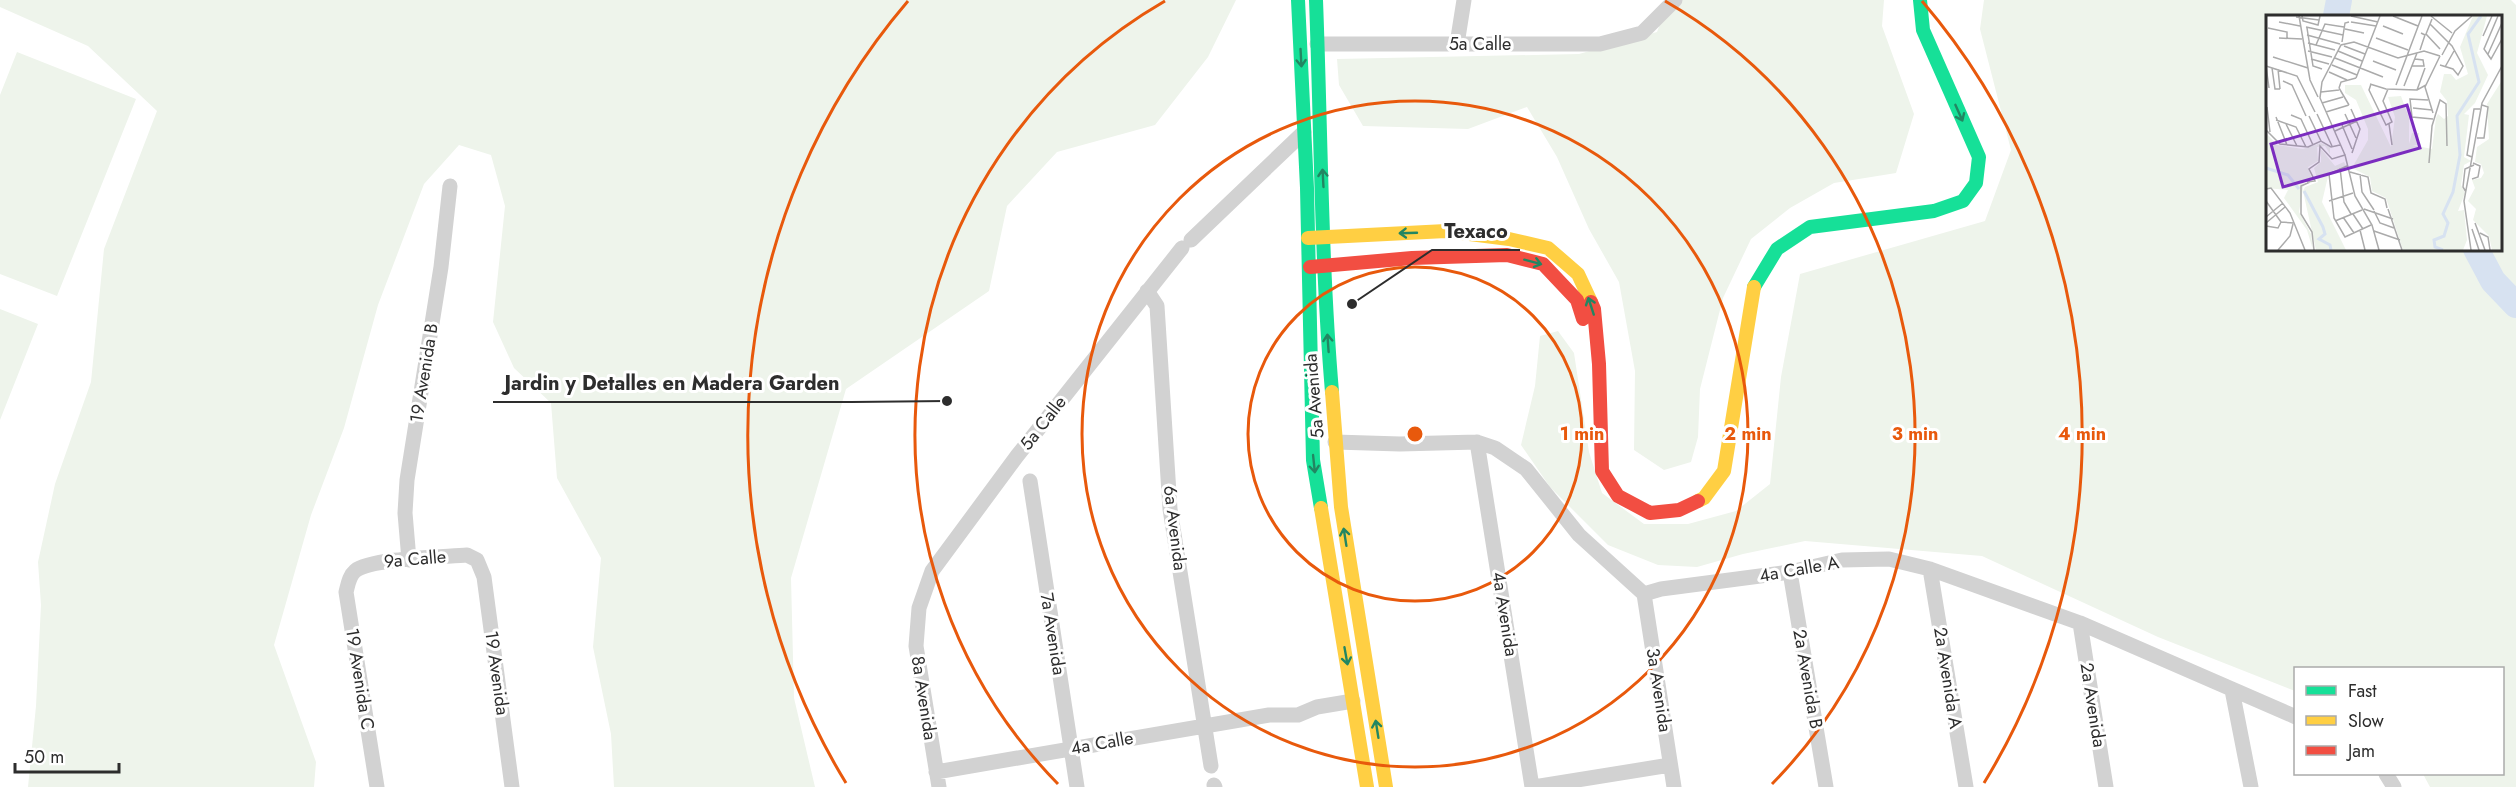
<svg xmlns="http://www.w3.org/2000/svg" width="2516" height="787" font-family="Jost,sans-serif">
	<style>
		.green { fill: #eef4eb; fill-rule: evenodd }
		.lines { fill: none; stroke-linecap: round; stroke-linejoin: round }
		.river { stroke: #d7e2f1; stroke-width: 26 }
		.street { stroke: #d2d2d2; stroke-width: 15 }
		.fast { stroke: #16e098; stroke-width: 14 }
		.slow { stroke: #ffcf43; stroke-width: 14 }
		.jam { stroke: #f24e42; stroke-width: 14 }
		.oneway { stroke: #228662 }
		.ring { fill: none; stroke: #e8590c; stroke-width: 3 }
		.labels { text-anchor: middle; dominant-baseline: central; stroke-width: 6; stroke-linejoin: round; paint-order: stroke }
		.street-label { font-size: 18px; fill: #2d2d2d; stroke: #fff }
		.inset-river { fill: none; stroke: #d7e2f1; stroke-width: 3 }
		.inset-road { fill: none; stroke: #ababab; stroke-width: 1.5 }
		.view { fill: #7b2cbf; fill-opacity: 0.15; stroke: #7b2cbf; stroke-width: 3 }
		.inset-edge { fill: none; stroke: #2d2d2d; stroke-width: 3 }
		.centre { fill: #e8590c; stroke: #fff; stroke-width: 3 }
		.ring-label { font-size: 18px; text-anchor: middle; font-weight: bold; fill: #e8590c; stroke: #fff; stroke-width: 6; stroke-linejoin: round; paint-order: stroke }
		.leader { fill: none; stroke: #2d2d2d; stroke-width: 2 }
		.callout-dot { fill: #2d2d2d; stroke: #fff; stroke-width: 2 }
		.callout-label { font-size: 20px; text-anchor: middle; font-weight: bold; fill: #2d2d2d; stroke: #fff; stroke-width: 6; stroke-linejoin: round; paint-order: stroke }
	</style>
	<rect width="100%" height="100%" fill="#fff"/>
	<!-- green -->
	<path class="green" d="M0,0H1236L1208,57L1155,125L1057,152L1007,206L989,291L846,389L791,578L794,698L815,787H614L611,734L593,647L601,558L557,478L551,403L514,368L493,322L505,206L491,155L459,145L424,184L378,305L344,428L311,515L274,645L316,762L314,787H28L36,706L41,605L38,562L55,484L91,382L104,249L157,111L88,46L0,7Z
		M1669,0H1884L1882,26L1914,114L1896,173L1834,183L1790,208L1751,239L1723,298L1700,389L1698,437L1691,462L1664,470L1634,450L1635,371L1619,282L1589,229L1557,157L1527,107L1468,129L1363,126L1339,85L1337,59L1579,54L1657,32Z
		M1984,0H2511L2516,5V787H2430L2423,774H2502V668H2296L2295,691L2158,637L1982,556L1805,541L1743,554L1697,567L1658,565L1608,545L1550,487L1521,445L1535,386L1540,336L1558,331L1574,353L1589,452L1602,493L1644,524H1688L1736,511L1770,484L1781,377L1800,274L1985,221L2011,150L1980,29ZM2267,16H2500V249H2267Z
		M17,52L136,99L57,296L0,274V95Z
		M0,309L38,324L0,420Z"/>
	<g class="lines">
		<!-- river -->
		<path class="river" d="M2336,16L2339,0
			M2476,249L2493,281L2516,305"/>
		<!-- street -->
		<path class="street" d="M1317,44H1600L1642,33L1675,0
			M1457,44L1464,0
			M1191,240L1304,132
			M1147,291L1157,306L1170,509L1211,766
			M1335,442L1400,444L1477,442L1495,448L1526,469L1579,535L1644,594L1661,589L1790,572L1842,560L1889,559L1930,569L2080,623L2296,717
			M1477,442L1532,787
			M1030,481L1077,787
			M409,560L405,513L407,480L441,267L450,186
			M1930,569L1966,787
			M1790,572L1826,787
			M1644,594L1674,787
			M2080,623L2106,787
			M2232,690L2251,787
			M936,772L1269,715H1298L1317,707L1353,701
			M2386,774L2394,787
			M1214,785L1215,787
			M377,787L346,592C348,585 349,576 355,571C370,558 444,557 467,555L477,560L484,577L512,787
			M939,787L916,646L919,608L932,571L1017,456L1182,248
			M1534,787L1670,765"/>
		<!-- fast -->
		<path class="fast" d="M1298,0L1307,188L1313,460L1321,508
			M1316,0C1321,131 1321,262 1332,392
			M1754,287L1777,249L1810,227L1934,211L1963,201L1976,183L1979,157L1923,30L1920,0"/>
		<!-- slow -->
		<path class="slow" d="M1308,238L1446,231L1509,239L1548,248L1578,274L1591,302
			M1332,392L1341,507L1386,787
			M1698,501L1704,498L1724,471L1754,287
			M1321,508L1367,787"/>
		<!-- jam -->
		<path class="jam" d="M1310,267L1412,258L1507,255L1543,264L1577,300L1583,319
			M1591,302L1594,309L1599,364L1602,471L1618,496L1650,513L1679,510L1698,501"/>
	</g>
	<!-- one-way arrows -->
	<defs><path id="oneway-shaft" d="M-6 0H5M1.5-3L5.5 0L1.5 3" fill="none" stroke-width="1.6" stroke-linecap="round" stroke-linejoin="round" transform="scale(1.5)"/></defs>
	<g class="oneway">
		<use href="#oneway-shaft" transform="translate(1301 58) rotate(87)"/>
		<use href="#oneway-shaft" transform="translate(1959 113) rotate(66)"/>
		<use href="#oneway-shaft" transform="translate(1323 178) rotate(-93)"/>
		<use href="#oneway-shaft" transform="translate(1408 233) rotate(178)"/>
		<use href="#oneway-shaft" transform="translate(1533 262) rotate(15)"/>
		<use href="#oneway-shaft" transform="translate(1591 306) rotate(-108)"/>
		<use href="#oneway-shaft" transform="translate(1328 343) rotate(-94)"/>
		<use href="#oneway-shaft" transform="translate(1314 464) rotate(84)"/>
		<use href="#oneway-shaft" transform="translate(1345 537) rotate(-99)"/>
		<use href="#oneway-shaft" transform="translate(1346 656) rotate(80)"/>
		<use href="#oneway-shaft" transform="translate(1377 729) rotate(-99)"/>
	</g>
	<!-- distance rings -->
	<g class="ring">
		<circle cx="1415" cy="434" r="167"/>
		<circle cx="1415" cy="434" r="333"/>
		<path d="M1058 784A500 500 0 0 1 1165 1M1665 1A500 500 0 0 1 1772 784"/>
		<path d="M846 783A667 667 0 0 1 908 1M1922 1A667 667 0 0 1 1984 783"/>
	</g>
	<g class="labels">
		<!-- street labels -->
		<g class="street-label">
			<text x="1480" y="44">5a Calle</text>
			<text transform="translate(424 373) rotate(-81)">19 Avenida B</text>
			<text transform="translate(1314 396) rotate(-95)">5a Avenida</text>
			<text transform="translate(1043 423) rotate(-52)">5a Calle</text>
			<text transform="translate(1175 528) rotate(83)">6a Avenida</text>
			<text transform="translate(415 559) rotate(-5)">9a Calle</text>
			<text transform="translate(1799 569) rotate(-10)">4a Calle A</text>
			<text transform="translate(1505 614) rotate(81)">4a Avenida</text>
			<text transform="translate(1053 634) rotate(81)">7a Avenida</text>
			<text transform="translate(497 673) rotate(82)">19 Avenida</text>
			<text transform="translate(1948 678) rotate(81)">2a Avenida A</text>
			<text transform="translate(360 679) rotate(81)">19 Avenida C</text>
			<text transform="translate(1808 679) rotate(80)">2a Avenida B</text>
			<text transform="translate(1659 690) rotate(81)">3a Avenida</text>
			<text transform="translate(924 698) rotate(81)">8a Avenida</text>
			<text transform="translate(2093 705) rotate(81)">2a Avenida</text>
			<text transform="translate(1102 743) rotate(-10)">4a Calle</text>
		</g>
	</g>
	<!-- overview -->
	<g transform="translate(2266 15)">
		<rect width="236" height="236" fill="#fff"/>
		<path d="M207,1H221L211,38L222,60L209,88L198,99L203,100L198,142L205,146L198,150L195,170L199,178L192,196L198,195L201,225L197,235H137L120,183L106,176L104,162L86,153L102,125V114L90,85L79,78V70H95L125,132L129,102L122,82L135,81L143,103V129L146,118H153L152,130H146L166,134L170,103L172,99L178,104L182,101L181,86L174,77L178,59H185L190,65L202,59L194,32ZM235,67V235H226L223,221L207,205L210,194L202,186L209,173L206,165L215,163L218,158L215,149L209,147L211,132L223,124L221,89ZM0,118L11,130L37,134L55,128L64,132V139L59,131L51,132L52,146L42,152L46,165L38,167L33,197L45,219L47,235L41,215L18,183L22,175L0,173ZM55,134L69,151L78,147L80,151L63,157L56,187L80,235H50L37,176L39,172L52,167L48,153L55,147Z" fill="#eef4eb"/>
		<path class="inset-river" d="M0,153L22,160L33,174M38,176L57,212L59,219L53,224L64,230L65,235M177,235L169,232L168,225L178,221L182,208L177,199L187,177L194,140L191,101L213,67L202,19L215,1"/>
		<path class="inset-road" d="M33,1L44,65L52,82M36,1L37,6L52,10L54,1M85,1L112,7M127,1L152,11M165,1L186,18M232,1L218,34L225,44L236,24M30,2L53,5M166,4L160,19L174,34M13,7L34,11M85,7L110,11M164,9L186,31L197,51L192,60L187,54L174,50M117,11L137,19M40,12L77,20M2,13L21,17V24M41,13L47,51L56,54M79,14L98,18M41,20L74,29M217,21L226,1M13,23L36,24M110,23L142,35M76,27L79,8L83,7M42,28L69,35M50,30L59,9L78,12M78,31L99,39M154,35L159,20L155,18M42,36L66,42M72,36L96,46M222,39L236,8M176,40L189,16L206,1M7,42L42,53M69,43L117,62M45,44L63,49M107,46L130,55M66,50L91,60M0,51L31,61L49,97M0,51L3,73M146,51H158L157,45L149,44M179,52L188,36M6,53L9,74H14M12,54L14,74M63,57L81,65M90,63L114,1M17,66L26,70L40,101M104,69L120,74L151,75L160,70M105,69L103,75L120,110L126,107L117,86L122,74M130,70L156,1M138,71L151,38M73,73L75,67L90,63M73,73L83,90M151,75L159,53M55,77L73,75M162,85L144,84L146,102L167,104M56,88L77,82M1,92L4,117M147,93L166,95M85,94L94,114L86,138M60,97L83,90M167,98L159,72L174,41M51,99L66,131M79,99L90,123M25,100L35,104L47,130M43,101L55,126M10,102L21,130M10,105L30,112L40,132M20,109L31,131M123,109L126,130M76,110L86,134M0,115L14,129L42,132L55,126L65,132L74,130M69,116L91,106M211,123H218L222,92L216,90M79,140L89,181L106,210L113,235M206,142L201,140L208,94H214M163,148L166,111L174,85L180,89L181,131M81,151L63,159L68,203L79,222L105,210M74,153L78,187L85,199M84,157L102,162L105,178L119,184L121,193M94,159L96,177L108,195M206,164L212,162L214,151L207,148M41,167L49,166L43,154L53,147L54,131L66,144L79,140L54,83L56,67L75,30L88,27L132,43L158,36L174,41M44,167L35,171V199L46,217L48,235M0,174L5,173L24,198L39,235M200,177L197,172L199,154L208,150M0,186L15,207L28,208M63,186L87,178M98,194L127,204M122,194L136,235M108,196L114,208L128,213M87,199L97,214M0,202L17,188M77,202L88,218M69,206L96,195M0,208L19,192M209,208L219,235M0,211L12,213L15,207M206,214L213,235M94,215L99,235M108,216L134,225M214,218L222,222L224,235M12,235L24,221L27,209M205,235L198,186L216,88L236,51"/>
		<path class="view" d="M141,90L154,133L17,172L5,129Z"/>
		<rect width="236" height="236" class="inset-edge"/>
	</g>
	<circle cx="1415" cy="434" r="9" class="centre"/>
	<g class="ring-label">
		<text x="1582" y="440">1 min</text>
		<text x="1748" y="440">2 min</text>
		<text x="1915" y="440">3 min</text>
		<text x="2082" y="440">4 min</text>
	</g>
	<!-- callouts -->
	<path class="leader" d="M1352 304L1432 250H1520M947 401L852 402H493"/>
	<g class="callout-dot">
		<circle cx="1352" cy="304" r="6"/>
		<circle cx="947" cy="401" r="6"/>
	</g>
	<g class="callout-label">
		<text x="1476" y="238">Texaco</text>
		<text x="672" y="390">Jardin y Detalles en Madera Garden</text>
	</g>
	<!-- legend -->
	<rect x="2294" y="667" width="210" height="108" fill="#ffffff" stroke="#ababab" stroke-width="1.5"/>
	<rect x="2306" y="686" width="30" height="9" fill="#16e098" stroke="#ababab" stroke-width="1.5"/>
	<text x="2348" y="697" font-size="18" fill="#2d2d2d">Fast</text>
	<rect x="2306" y="716" width="30" height="9" fill="#ffcf43" stroke="#ababab" stroke-width="1.5"/>
	<text x="2348" y="727" font-size="18" fill="#2d2d2d">Slow</text>
	<rect x="2306" y="746" width="30" height="9" fill="#f24e42" stroke="#ababab" stroke-width="1.5"/>
	<text x="2348" y="757" font-size="18" fill="#2d2d2d">Jam</text>
	<!-- scale -->
	<path d="M15 763v9h104v-9" fill="none" stroke="#2d2d2d" stroke-width="3"/>
	<text x="24" y="763" font-size="18" fill="#2d2d2d" stroke="#ffffff" stroke-width="4.5" paint-order="stroke">50 m</text>
</svg>
